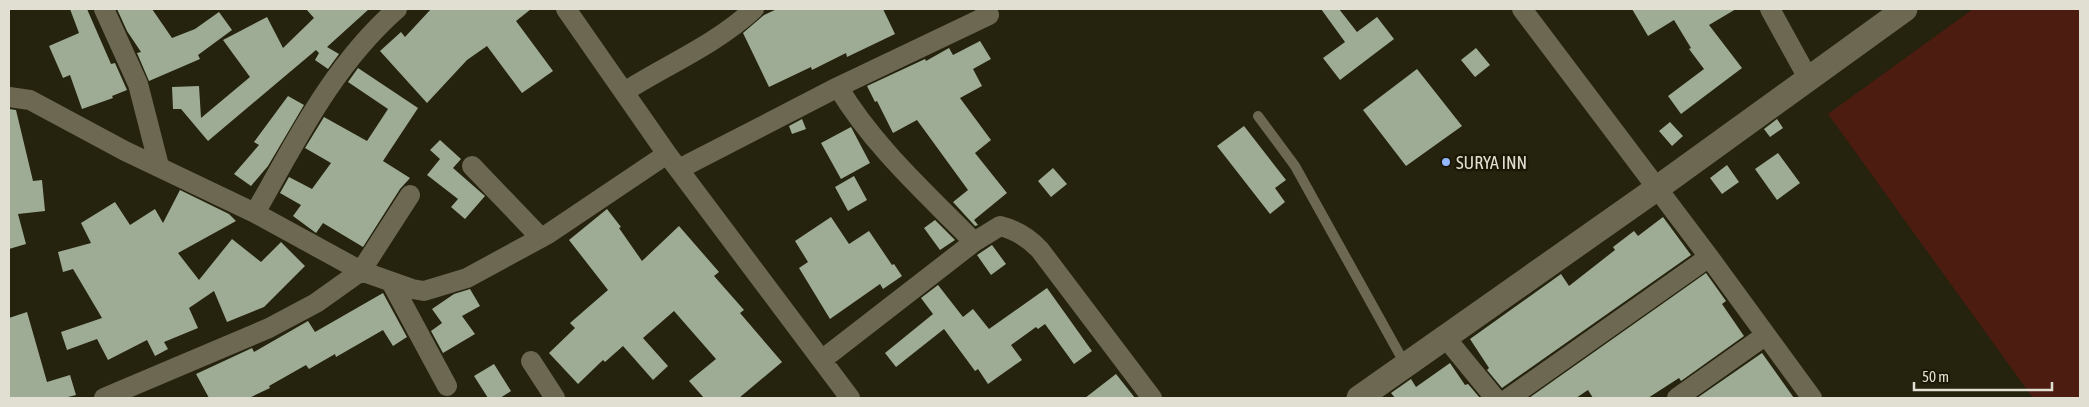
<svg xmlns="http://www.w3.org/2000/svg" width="2089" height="407" font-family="'Asap Condensed',sans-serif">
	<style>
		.green { fill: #4c1c10 }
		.building { fill: #9eac95 }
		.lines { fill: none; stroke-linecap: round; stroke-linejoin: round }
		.service { stroke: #6c6851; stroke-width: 10 }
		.minor { stroke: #6c6851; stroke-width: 20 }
		.tertiary { stroke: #6c6851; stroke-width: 25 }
		.poi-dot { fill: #92b7fd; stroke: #1c1805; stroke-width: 2 }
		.labels { text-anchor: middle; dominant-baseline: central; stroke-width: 5; stroke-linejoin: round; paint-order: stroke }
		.poi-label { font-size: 18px; fill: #e1dfd2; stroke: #1c1805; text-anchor: start }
	</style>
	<rect width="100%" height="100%" fill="#25220d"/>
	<!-- green -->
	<path class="green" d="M1973,9H2080V398H2033L1828,114Z"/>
	<!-- building -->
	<path class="building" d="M70,9H87L111,64L115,63L127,90L112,96L113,98L82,109L70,75L63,78L49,46L79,33Z
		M117,9H152L172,38L195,29L219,12L232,30L198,55L200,59L149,81L137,53L141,52L127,31Z
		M306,9H369L327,47L339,54L328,69L315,60L319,53L316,50L208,141L181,109H173L172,87L199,86L201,118L250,77L223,40L267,17L283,48L314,18Z
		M431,9H531L516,21L553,71L522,93L487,46L467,60L427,103L380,51L401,32L405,37Z
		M777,9H883L895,34L847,57L846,53L812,70L811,67L769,87L743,33L764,15Z
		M1321,9H1339L1357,32L1377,17L1394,39L1340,80L1323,58L1345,42Z
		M1632,9H1736L1709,25L1742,68L1681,114L1668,96L1704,69L1689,49L1691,48L1674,20L1648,36Z
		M980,41L991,59L973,69L982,86L960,98L991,140L975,153L1007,193L974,220L978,225L975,226L953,202L968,190L917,120L893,133L877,101L875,102L867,86L925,59L926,61L949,48L953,55Z
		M1476,48L1490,65L1475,77L1461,60Z
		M358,68L418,108L383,161L410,178L400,189L363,247L323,223L316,233L293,216L301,205L280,193L289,177L312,189L331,163L305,148L324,117L367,141L388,109L348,82Z
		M1417,69L1462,126L1406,166L1363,110Z
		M288,96L304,105L268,166L251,186L234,174L259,145L254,142Z
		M9,109L16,110L33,181L42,180L45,211L18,214L26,244L9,249Z
		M802,119L806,129L792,134L789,126Z
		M1777,119L1783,128L1770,137L1764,129Z
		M1670,122L1683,136L1672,146L1659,131Z
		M1244,126L1286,180L1275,188L1285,202L1270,214L1217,146Z
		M851,127L870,163L841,179L821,143Z
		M440,140L461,159L453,168L485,196L465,219L451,207L458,199L427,175L440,159L430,150Z
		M1778,153L1800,183L1777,200L1755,169Z
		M1727,165L1739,182L1722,194L1710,178Z
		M1053,168L1067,184L1051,197L1038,181Z
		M854,176L867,200L848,211L835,187Z
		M180,190L229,214L236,221L178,253L199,280L232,239L261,262L281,242L305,266L264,307L227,322L214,291L189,308L198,328L164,342L168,349L155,356L147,340L108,360L97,339L67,350L61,332L102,318L73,269L63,272L58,252L91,243L81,223L115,202L130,225L155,209L163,223Z
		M607,209L621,227L619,228L642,261L679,226L719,272L714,276L744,310L740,313L782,362L739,398H704L689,381L716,359L674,311L643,338L668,366L653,380L623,346L605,362L603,360L578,384L549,353L575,328L570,323L608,290L569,240Z
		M831,217L849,244L869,231L892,265L894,264L902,276L883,289L880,284L830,319L799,268L808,262L795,241Z
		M1663,217L1691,255L1502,388L1487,370L1489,368L1470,339L1561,274L1569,286L1615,250L1613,247L1634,231L1638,236Z
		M935,220L955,240L940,250L924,228Z
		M992,245L1006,264L991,275L977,255Z
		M1706,273L1726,301L1722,304L1744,336L1681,381L1679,378L1648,398H1593L1588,390L1576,398H1529Z
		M938,285L963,317L973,309L989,329L1047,288L1092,351L1074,364L1045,324L1038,329L1036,327L1011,345L1022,360L988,384L978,369L975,371L944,329L896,367L885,353L933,314L921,298Z
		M470,289L480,306L462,316L475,334L443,353L431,331L442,323L432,309L454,294Z
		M383,293L407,337L393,346L383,330L336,357L335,354L309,369L306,365L269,386L270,388L249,398H209L196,374L252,348L254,352L308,321L315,332Z
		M27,312L47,382L70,375L76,395L64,398H9V318Z
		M1762,353L1794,398H1697Z
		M1450,363L1465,385L1468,384L1480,398H1395L1391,393L1411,379L1416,387Z
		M494,364L511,391L500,398H488L474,376Z
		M1116,374L1135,398H1085Z"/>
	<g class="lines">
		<!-- service -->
		<path class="service" d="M1258,116L1295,166L1405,364"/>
		<!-- minor -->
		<path class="minor" d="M104,9L138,84L159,166
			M566,9L667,154L850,398
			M1522,9L1709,257L1812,398
			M1770,9L1808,78
			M838,87C874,147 926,193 974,242
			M624,92C668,64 715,45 754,9
			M9,97L30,100L125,151L255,213L361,271L412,289L424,291L467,278L548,234L667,154
			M472,166L541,238
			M679,169L838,87L989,15L985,9
			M255,213C296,141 333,65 397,9
			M391,282L447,386
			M1445,337L1495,398
			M823,359L974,242L1000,226C1016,230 1029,238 1040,250L1152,398
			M531,361L555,398
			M104,398L269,328L316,303L361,271L410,195
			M1509,398L1709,257
			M1677,398L1766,335"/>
		<!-- tertiary -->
		<path class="tertiary" d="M1359,398L1656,189L1905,9"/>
	</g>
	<!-- markers -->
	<circle class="poi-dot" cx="1446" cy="162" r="5"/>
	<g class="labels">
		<!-- poi labels -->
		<g class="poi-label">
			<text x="1456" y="162">SURYA INN</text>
		</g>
	</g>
	<!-- border -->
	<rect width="2089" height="407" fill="none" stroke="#e1dfd2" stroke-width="20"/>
	<!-- scale -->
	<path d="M1914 382v8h138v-8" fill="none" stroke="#e1dfd2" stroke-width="2.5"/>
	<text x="1922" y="382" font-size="15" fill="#e1dfd2" stroke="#1c1805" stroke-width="4" paint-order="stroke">50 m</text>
</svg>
